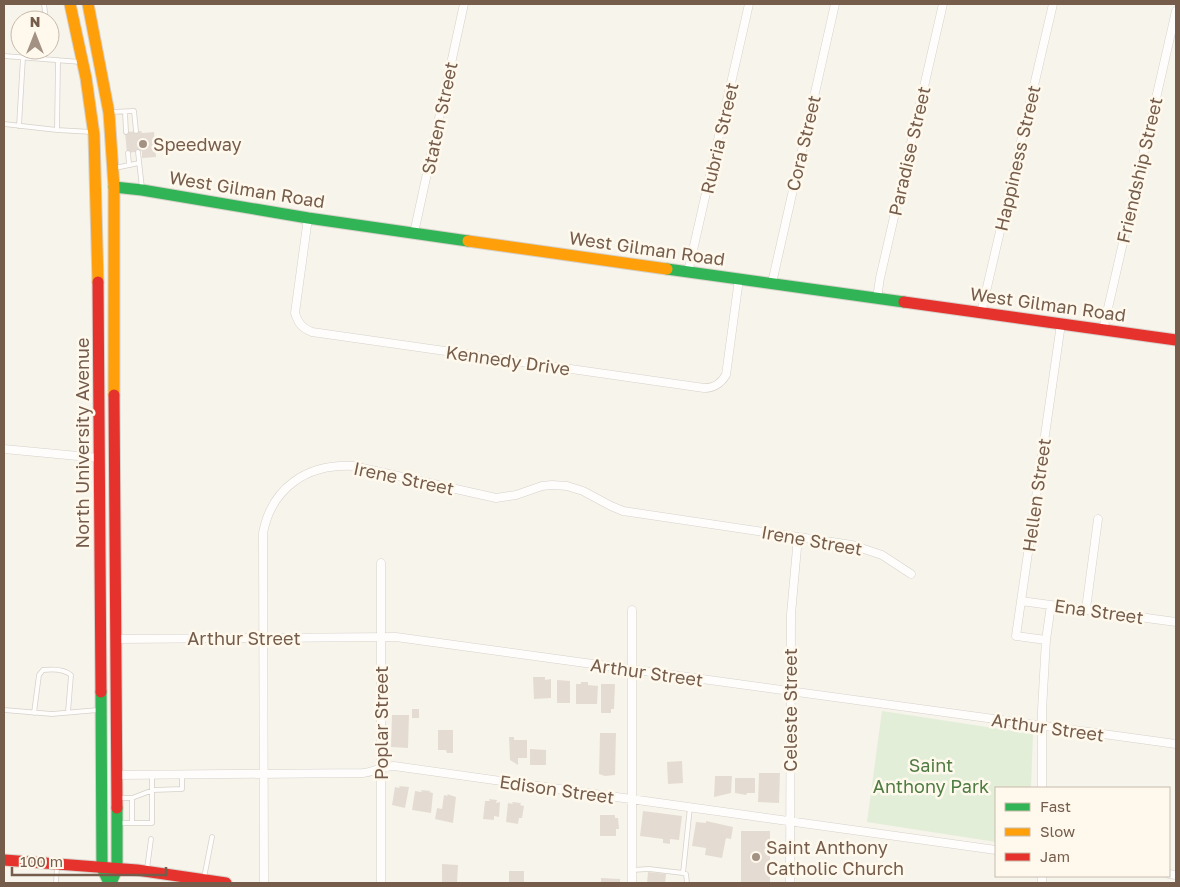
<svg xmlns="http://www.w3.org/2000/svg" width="1180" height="887" font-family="'Golos Text',sans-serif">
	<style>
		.green { fill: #e2eed7 }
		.building { fill: #e4dcd3 }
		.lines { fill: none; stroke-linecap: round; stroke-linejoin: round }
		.lane-casing { stroke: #d6d1ca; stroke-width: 5.5 }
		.street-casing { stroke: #d6d1ca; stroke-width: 9 }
		.fast-casing { stroke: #d7d1ca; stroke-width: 13 }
		.slow-casing { stroke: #d7d1ca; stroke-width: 13 }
		.jam-casing { stroke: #d7d1ca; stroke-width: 13 }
		.lane { stroke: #fefdfc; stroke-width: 4 }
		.street { stroke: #fefdfc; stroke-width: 8 }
		.fast { stroke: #30b455; stroke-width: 11 }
		.slow { stroke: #ff9f0a; stroke-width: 11 }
		.jam { stroke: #e5322d; stroke-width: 11 }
		.poi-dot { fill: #a39283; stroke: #fff9ed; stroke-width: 2 }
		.labels { text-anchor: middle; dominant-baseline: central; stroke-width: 5; stroke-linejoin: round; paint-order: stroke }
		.street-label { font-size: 18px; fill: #765d4b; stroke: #fff9ed }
		.poi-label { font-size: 18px; fill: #765d4b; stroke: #fff9ed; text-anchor: start }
		.park-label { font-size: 18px; fill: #4f7c42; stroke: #fff9ed }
	</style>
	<rect width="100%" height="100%" fill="#f7f4ec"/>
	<!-- green -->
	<path class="green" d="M882,711L1033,734L1031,788H996V842L867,822Z"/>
	<!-- building -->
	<path class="building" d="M141,131L142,133L154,132L156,157L142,158V151L127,153L125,132Z
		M533,677H545V680L551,679V698L534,699Z
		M557,680L570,681V703H557Z
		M581,682H588V685L598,686L597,704H576V684H581Z
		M601,684H615L614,709H611V713H601Z
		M412,709H419V718H412Z
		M392,715H409L408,748L391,747Z
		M438,730H453V753H447L446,750H438Z
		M600,733H616L615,775L605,776L599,774Z
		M509,737H514V740H527V758H518V765L510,760Z
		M530,749L546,750V765H530Z
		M682,761L683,783L668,784L667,762Z
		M759,773H780L779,803L758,802Z
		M715,776H732L731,793L714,797Z
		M735,778H755V793H747L746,795L735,793Z
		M399,786L409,787L405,808L392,805L395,787L400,788Z
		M421,790L431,791L429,792L433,793L431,813L412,810L415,791L422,792Z
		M447,794L456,797L453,823L435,819L437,808L442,809L444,795L448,796Z
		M489,799L497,800L496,803L500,802L499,817L494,816V820L483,819L485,801H490Z
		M512,802L521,803L520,805L524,806L522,818H519L518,824L506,822L508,803L513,804Z
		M643,811L682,816L679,840L670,839V844L663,843V839L640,836Z
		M600,815H615V818H618L619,829H616V836H600Z
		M706,821L733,827L731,839L726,838L722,858L705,855L706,848L692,846L696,822L706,823Z
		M741,831H770V883H741Z
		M442,864L458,865L457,883H442Z
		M509,871H524V883H509Z
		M648,872L666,874L665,883H647Z
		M601,878L620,879V883H601Z"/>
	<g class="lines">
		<!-- lane casing -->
		<g class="lane-casing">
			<path id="lane" d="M44,4L46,20
				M4,56L81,62
				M44,59V50
				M111,112L134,111L136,131
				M125,112L126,132
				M4,124L57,130L92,132
				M19,126L23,57
				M57,130L58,60
				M138,152L142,188
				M128,153L129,164
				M115,168L139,163
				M4,710L52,714L98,710
				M34,713L39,675L43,670C52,669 64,669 71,675L68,712
				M118,798H132L153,790L182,789V774
				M118,823H152V774
				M132,823V798
				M147,869L151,839
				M632,870L649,869L683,873
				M204,878L212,837
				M56,883L57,866
				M687,883L686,874L683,873L690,807"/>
		</g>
		<!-- street casing -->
		<g class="street-casing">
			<path id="street" d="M308,218L295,313C298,323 302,328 312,332L704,388C715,388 721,383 726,375L739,279
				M414,233L464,4
				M688,272L749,4
				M772,283L835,4
				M877,298L880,278L943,4
				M981,313L1053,4
				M1103,330L1176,11
				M4,449L99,458
				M1021,601L1176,622
				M1051,605L1046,640L1016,636L1061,324
				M1086,609L1098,519
				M115,639L396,637L1176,744
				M117,775L363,773C373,772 383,766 394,766L996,850
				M1042,788V710L1046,640
				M1169,874L1176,875
				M1042,876V883
				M264,883L263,533C272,487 307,464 353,466L496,498L516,495L542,486L552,485L567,486L583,491L611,506L623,511L852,545L882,555L911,574
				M381,883V563
				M632,883V610
				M790,883L791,614L798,537"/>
		</g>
		<!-- fast casing -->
		<g class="fast-casing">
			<path id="fast" d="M114,187L142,190L308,218L468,241
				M667,269L904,302
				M101,692L102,868L109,883
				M111,883L117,869V808"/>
		</g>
		<!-- slow casing -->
		<g class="slow-casing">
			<path id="slow" d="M70,4L86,78L94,135L98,282
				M88,4L109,113L114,187V395
				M468,241L667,269"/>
		</g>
		<!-- jam casing -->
		<g class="jam-casing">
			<path id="jam" d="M98,282L101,692
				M904,302L1176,340
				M114,395L117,808
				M4,860L137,870L226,883"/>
		</g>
		<!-- lane -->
		<use href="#lane" class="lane"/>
		<!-- street -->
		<use href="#street" class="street"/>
		<!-- fast -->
		<use href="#fast" class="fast"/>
		<!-- slow -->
		<use href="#slow" class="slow"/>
		<!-- jam -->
		<use href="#jam" class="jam"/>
	</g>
	<!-- markers -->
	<g class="poi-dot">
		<circle cx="143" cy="144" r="5"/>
		<circle cx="756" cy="857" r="5"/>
	</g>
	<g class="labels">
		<!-- street labels -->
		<g class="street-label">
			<text transform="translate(439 118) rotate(-78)">Staten Street</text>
			<text transform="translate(719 138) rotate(-77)">Rubria Street</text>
			<text transform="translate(803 143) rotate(-77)">Cora Street</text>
			<text transform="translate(909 151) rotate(-77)">Paradise Street</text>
			<text transform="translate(1017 158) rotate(-77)">Happiness Street</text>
			<text transform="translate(1139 170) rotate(-77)">Friendship Street</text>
			<text transform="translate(247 189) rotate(9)">West Gilman Road</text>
			<text transform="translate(647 248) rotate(8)">West Gilman Road</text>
			<text transform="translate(1048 304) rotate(8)">West Gilman Road</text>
			<text transform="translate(508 360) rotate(8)">Kennedy Drive</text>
			<text transform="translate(82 443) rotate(-90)">North University Avenue</text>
			<text transform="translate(404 478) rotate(12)">Irene Street</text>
			<text transform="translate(1036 495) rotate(-82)">Hellen Street</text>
			<text transform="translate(812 540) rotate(10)">Irene Street</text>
			<text transform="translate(1099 611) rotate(8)">Ena Street</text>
			<text x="244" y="638">Arthur Street</text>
			<text transform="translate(647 672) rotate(8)">Arthur Street</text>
			<text transform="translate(790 710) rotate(-90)">Celeste Street</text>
			<text transform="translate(381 723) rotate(-90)">Poplar Street</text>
			<text transform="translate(1048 727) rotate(8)">Arthur Street</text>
			<text transform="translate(557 789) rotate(8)">Edison Street</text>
		</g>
		<!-- poi labels -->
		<g class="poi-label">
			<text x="153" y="144">Speedway</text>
			<text x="766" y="847">Saint Anthony<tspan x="766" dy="21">Catholic Church</tspan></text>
		</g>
		<!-- park labels -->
		<g class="park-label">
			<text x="931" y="765">Saint<tspan x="931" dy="21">Anthony Park</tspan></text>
		</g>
	</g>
	<!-- border -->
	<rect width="1180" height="887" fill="none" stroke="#765d4b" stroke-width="10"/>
	<!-- legend -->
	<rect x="995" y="787" width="175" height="90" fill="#fff9ed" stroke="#c8bbac"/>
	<rect x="1005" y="803" width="25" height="8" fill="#30b455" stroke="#c8bbac"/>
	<text x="1040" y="812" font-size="15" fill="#765d4b">Fast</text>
	<rect x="1005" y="828" width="25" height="8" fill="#ff9f0a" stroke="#c8bbac"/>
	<text x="1040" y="837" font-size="15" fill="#765d4b">Slow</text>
	<rect x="1005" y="853" width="25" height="8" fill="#e5322d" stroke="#c8bbac"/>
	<text x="1040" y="862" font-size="15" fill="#765d4b">Jam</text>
	<!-- north arrow -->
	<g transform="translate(35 35)"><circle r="24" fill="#fff9ed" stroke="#c8bbac"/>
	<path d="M0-4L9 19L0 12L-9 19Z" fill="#a39283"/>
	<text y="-8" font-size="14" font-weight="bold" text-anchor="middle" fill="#765d4b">N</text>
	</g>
	<!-- scale -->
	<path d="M12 867v8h154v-8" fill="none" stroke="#765d4b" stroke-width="2.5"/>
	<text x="20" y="867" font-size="15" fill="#765d4b" stroke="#fff9ed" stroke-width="4" paint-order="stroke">100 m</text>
</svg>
